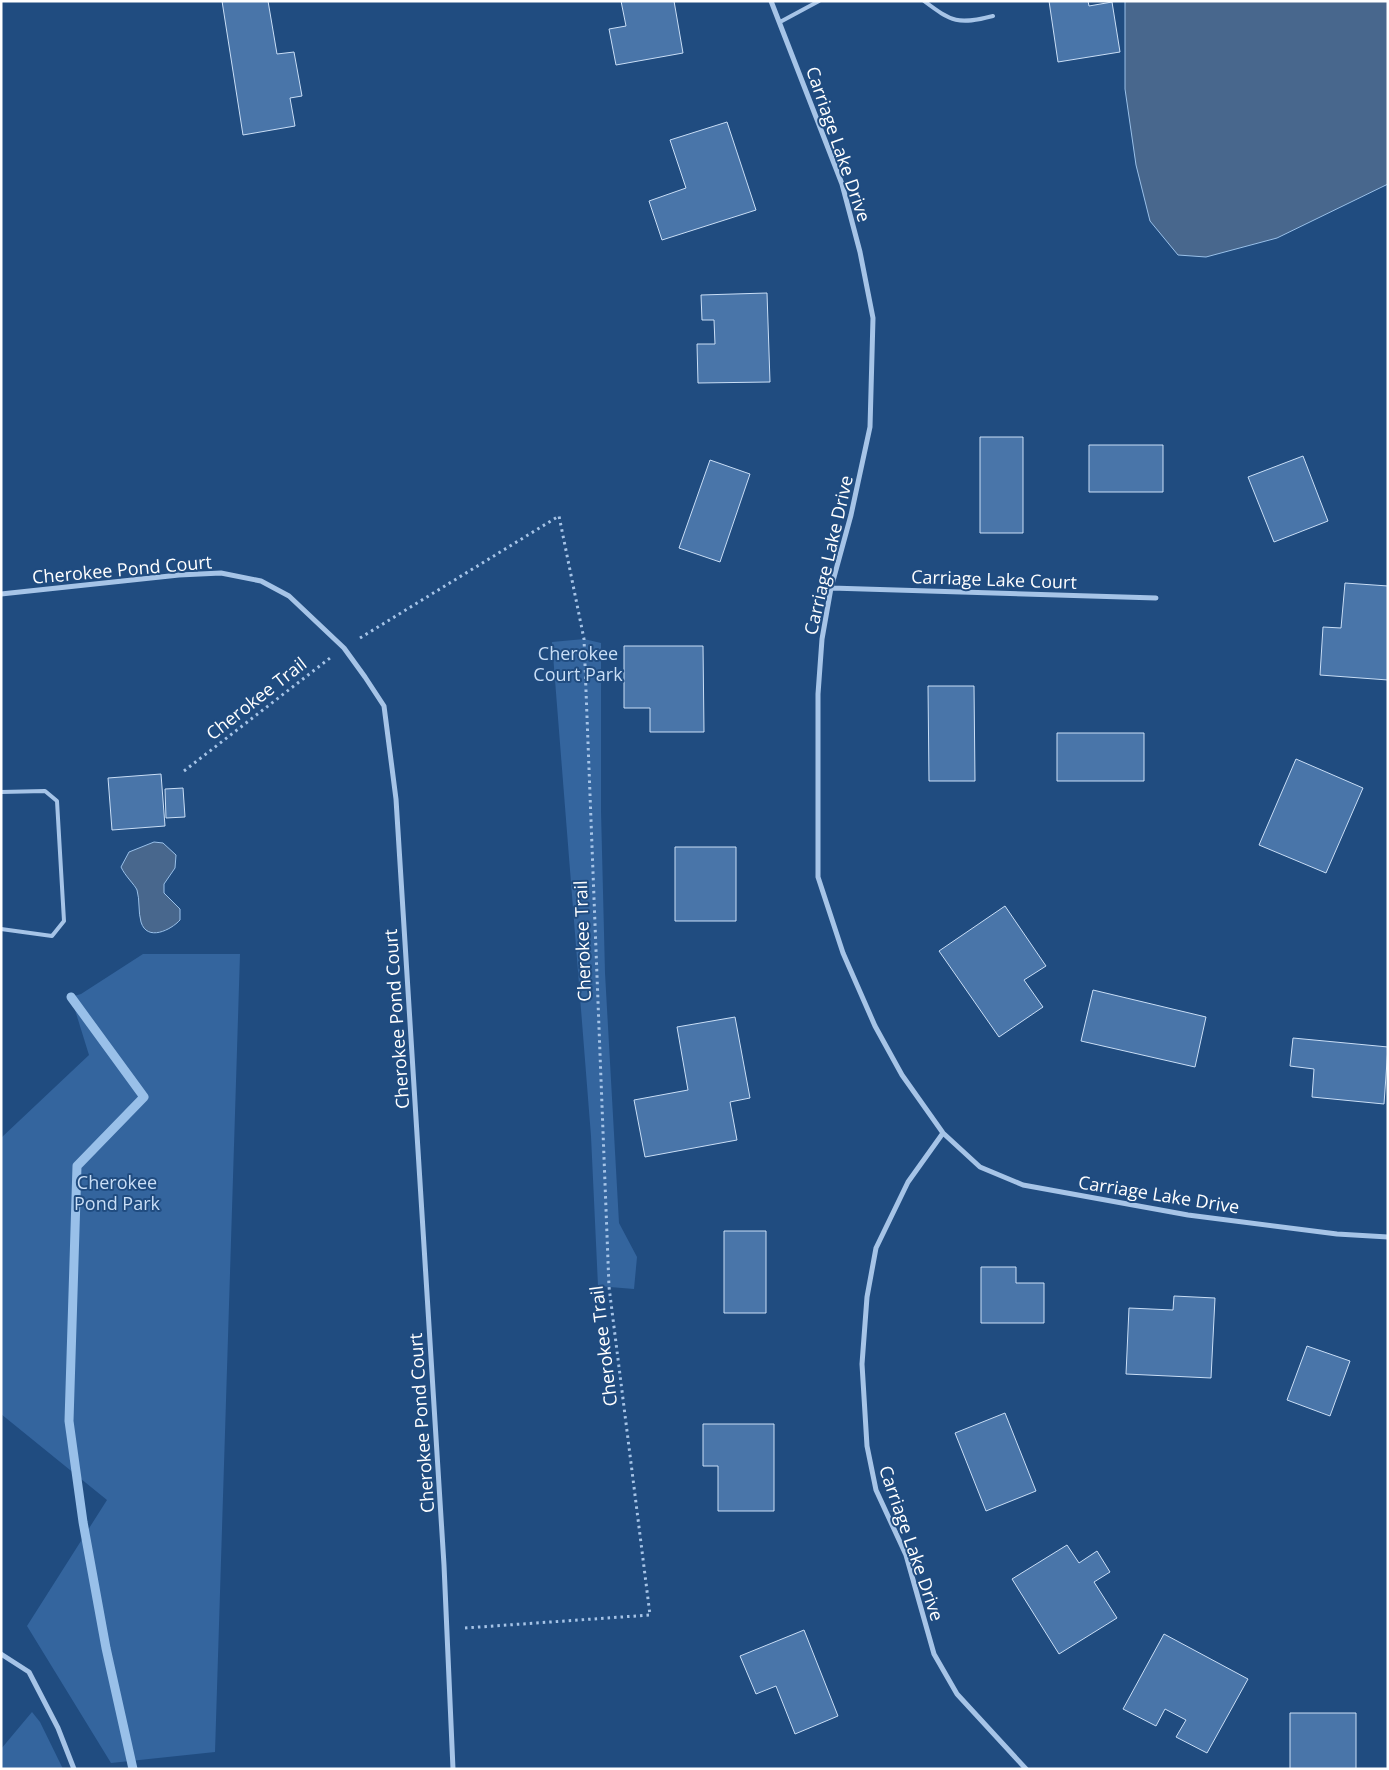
<svg xmlns="http://www.w3.org/2000/svg" width="1389" height="1770" font-family="'Open Sans',sans-serif">
	<style>
		.green { fill: #34659e }
		.water { fill: #48678d; stroke: #99c0e9 }
		.lines { fill: none; stroke-linecap: round; stroke-linejoin: round }
		.stream { stroke: #99c0e9; stroke-width: 9 }
		.building { fill: #4975a9; stroke: #c9def6 }
		.path { stroke: #a6c4e7; stroke-width: 3; stroke-dasharray: 2.5 4; stroke-linecap: butt }
		.service { stroke: #a6c4e7; stroke-width: 4 }
		.minor { stroke: #a6c4e7; stroke-width: 5 }
		.labels { text-anchor: middle; dominant-baseline: central; stroke-width: 4; stroke-linejoin: round; paint-order: stroke }
		.street-label { font-size: 18px; fill: #fff; stroke: #204c80 }
		.park-label { font-size: 18px; fill: #c9def6; stroke: #204c80 }
	</style>
	<rect width="100%" height="100%" fill="#204c80"/>
	<!-- green -->
	<path class="green" d="M584,639L601,643V811L605,973L619,1223L637,1257L634,1289L598,1286L591,1136L552,642Z
		M143,954H240L215,1752L111,1763L27,1626L107,1500L1,1414V1138L89,1055L71,997L81,994Z
		M32,1712L40,1722L63,1769H1V1749Z"/>
	<!-- water -->
	<path class="water" d="M1125,1H1388V184L1277,238L1206,257L1178,255L1150,221L1136,165L1125,89Z
		M154,842L163,843L176,855L175,868L164,884V893L180,909V920C171,930 147,942 141,922C138,912 140,900 137,890C135,885 125,876 121,867L129,852Z"/>
	<g class="lines">
		<!-- stream -->
		<path class="stream" d="M71,997L144,1097L77,1166L69,1421L83,1522L106,1648L133,1769"/>
	</g>
	<!-- building -->
	<path class="building" d="M222,1H268L277,54L294,52L302,96L290,98L295,126L243,135Z
		M621,1H674L683,53L616,65L609,29L626,26Z
		M1049,1H1088L1089,6L1112,2L1120,52L1058,62Z
		M727,122L756,210L662,240L649,201L686,188L670,140Z
		M767,293L770,382L698,383L697,344H715L714,320H702L701,295Z
		M980,437H1023V533H980Z
		M1089,445H1163V492H1089Z
		M1303,456L1328,521L1274,542L1248,477Z
		M710,460L750,474L720,562L679,548Z
		M1345,583L1388,586V680L1320,675L1323,627L1341,628Z
		M624,646H703L704,732H650V708H624Z
		M928,686H974L975,781H929Z
		M1057,733H1144V781H1057Z
		M1296,759L1363,788L1326,873L1259,845Z
		M161,774L165,826L112,830L108,778Z
		M183,788L185,817L166,818L165,789Z
		M675,847H736V921H675Z
		M1005,906L1046,966L1024,980L1043,1007L999,1037L939,951Z
		M1093,990L1206,1017L1195,1067L1081,1041Z
		M735,1017L750,1098L730,1102L737,1140L645,1157L634,1100L688,1090L677,1027Z
		M1293,1038L1388,1047L1384,1104L1312,1097L1314,1069L1290,1066Z
		M724,1231H766V1313H724Z
		M981,1267H1016V1283H1044V1323H981Z
		M1174,1296L1215,1298L1211,1378L1126,1374L1129,1308L1173,1310Z
		M1307,1346L1350,1361L1330,1416L1287,1400Z
		M1005,1413L1036,1491L986,1511L955,1433Z
		M703,1424H774V1511H718V1466H703Z
		M1067,1545L1079,1563L1097,1551L1110,1572L1094,1582L1117,1618L1059,1654L1012,1579Z
		M804,1630L838,1716L795,1734L776,1686L756,1694L740,1656Z
		M1164,1634L1248,1679L1207,1753L1176,1737L1186,1720L1165,1709L1156,1726L1123,1709Z
		M1290,1713H1356V1769H1290Z"/>
	<g class="lines">
		<!-- path -->
		<path class="path" d="M360,638L559,516L584,639L609,1287L650,1615L465,1628
			M184,771L330,658"/>
		<!-- service -->
		<path class="service" d="M924,1C952,22 958,25 993,16
			M780,22L819,1
			M1,792L45,791L57,801L64,921L52,936L1,929"/>
		<!-- minor -->
		<path class="minor" d="M771,1L842,184L860,252L873,318L870,427L851,515L831,588L822,639L818,694V877L843,953L875,1026L902,1075L943,1133L980,1167L1023,1185L1188,1215L1337,1234L1388,1237
			M831,588L1156,598
			M1,594L179,575L221,573L261,581L289,596L344,648L365,677L384,706L396,799L444,1565L453,1769
			M943,1133L908,1182L876,1248L867,1297L862,1364L867,1446L876,1490L906,1555L934,1654L957,1694L1026,1769
			M1,1654L29,1672L58,1728L74,1769"/>
	</g>
	<g class="labels">
		<!-- street labels -->
		<g class="street-label">
			<text transform="translate(839 144) rotate(71)">Carriage Lake Drive</text>
			<text transform="translate(828 555) rotate(-77)">Carriage Lake Drive</text>
			<text transform="translate(122 569) rotate(-5)">Cherokee Pond Court</text>
			<text transform="translate(994 579) rotate(2)">Carriage Lake Court</text>
			<text transform="translate(256 698) rotate(-38)">Cherokee Trail</text>
			<text transform="translate(582 941) rotate(-92)">Cherokee Trail</text>
			<text transform="translate(396 1019) rotate(-94)">Cherokee Pond Court</text>
			<text transform="translate(1159 1194) rotate(9)">Carriage Lake Drive</text>
			<text transform="translate(603 1346) rotate(-97)">Cherokee Trail</text>
			<text transform="translate(421 1423) rotate(-94)">Cherokee Pond Court</text>
			<text transform="translate(912 1543) rotate(71)">Carriage Lake Drive</text>
		</g>
		<!-- park labels -->
		<g class="park-label">
			<text x="578" y="653">Cherokee<tspan x="578" dy="21">Court Park</tspan></text>
			<text x="117" y="1182">Cherokee<tspan x="117" dy="21">Pond Park</tspan></text>
		</g>
	</g>
	<!-- border -->
	<rect width="1389" height="1770" fill="none" stroke="#ffffff" stroke-width="5"/>
</svg>
